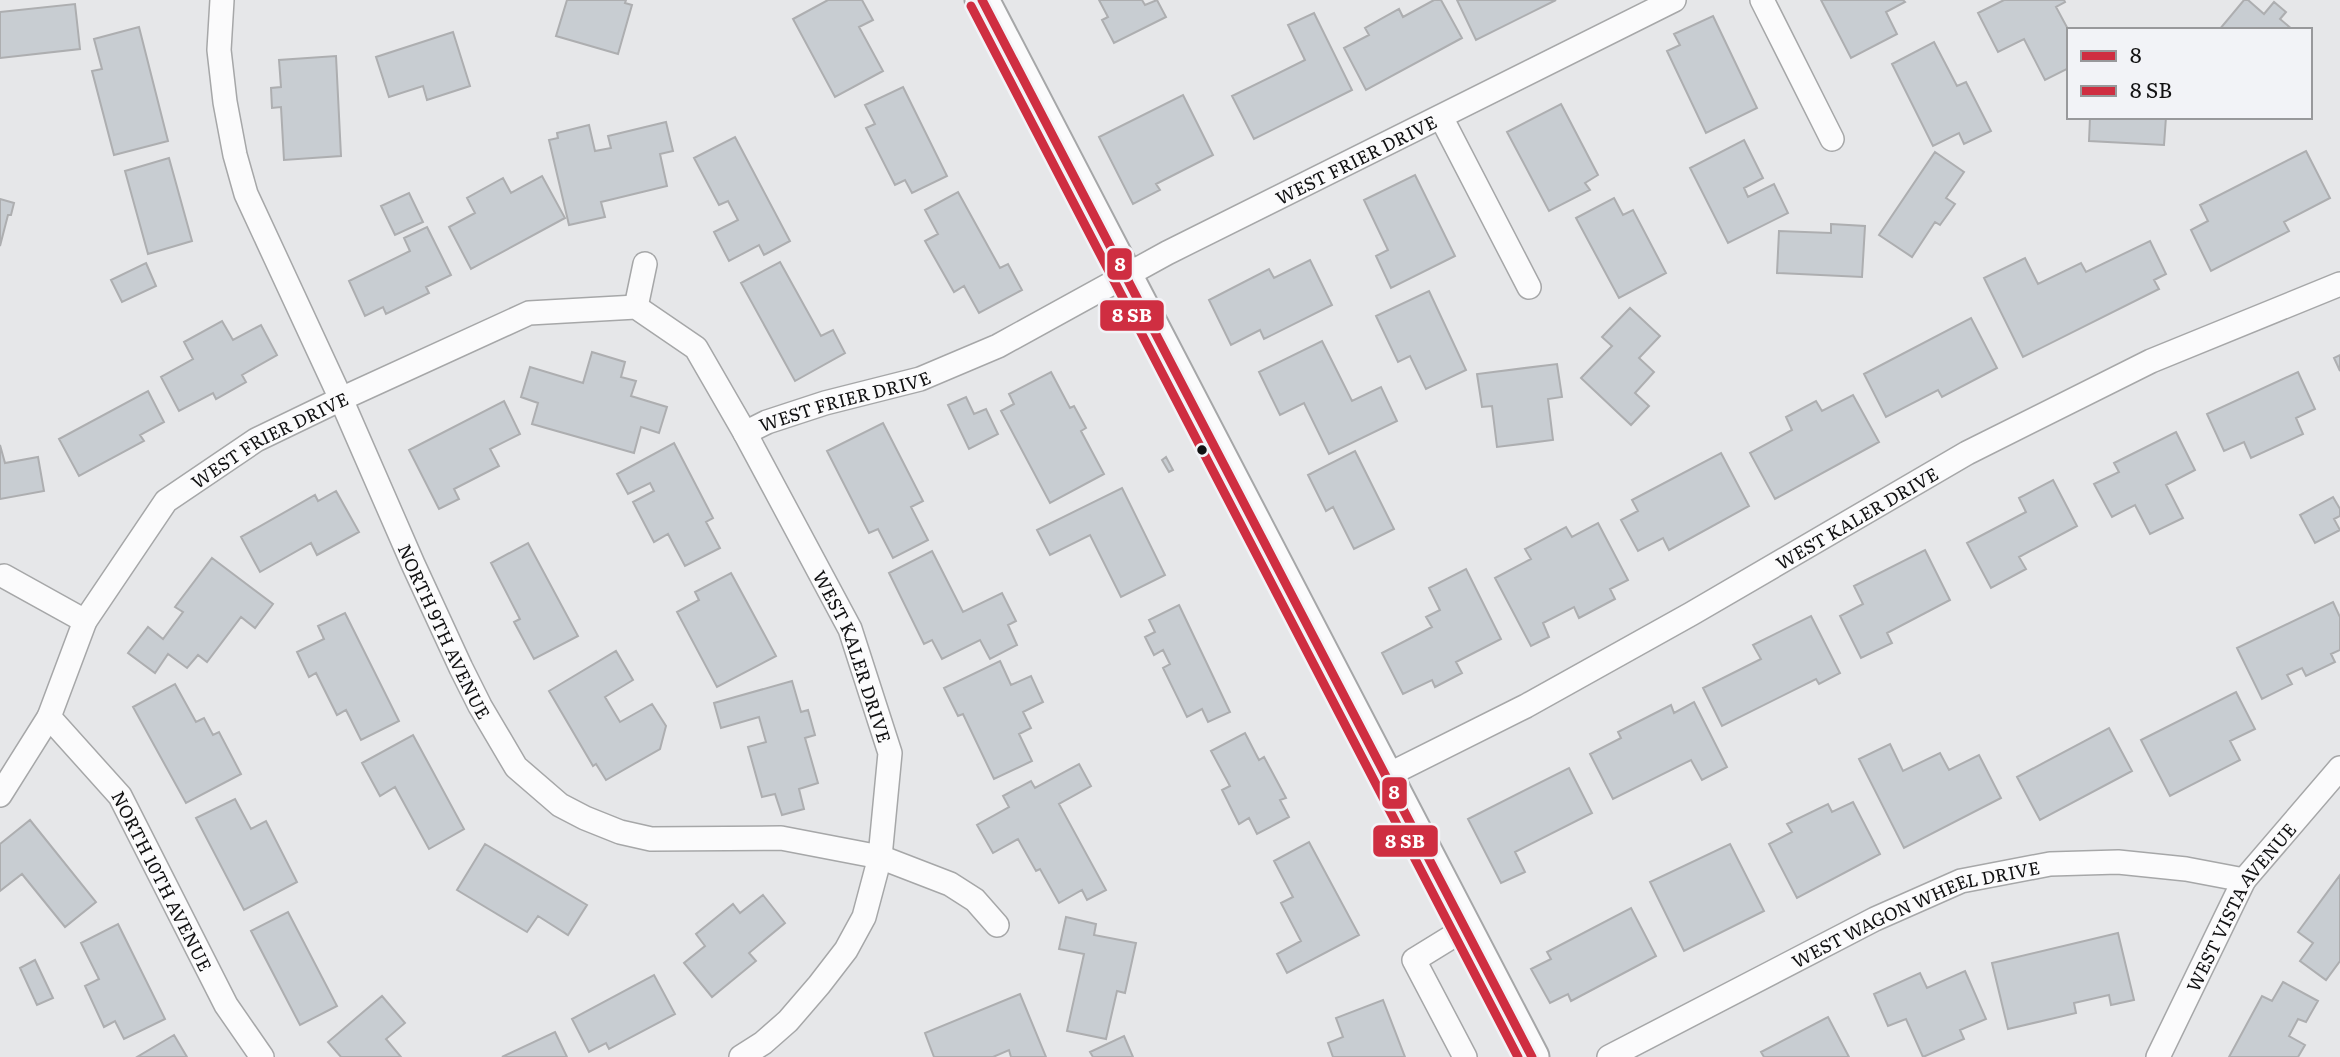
<svg xmlns="http://www.w3.org/2000/svg" width="2340" height="1057" font-family="Literata,serif">
	<style>
		.building { fill: #c8cdd2; stroke: #adaeb0; stroke-width: 2 }
		.lines { fill: none; stroke-linecap: round; stroke-linejoin: round }
		.street-casing { stroke: #a6a7a8; stroke-width: 26 }
		.secondary-casing { stroke: #a6a7a8; stroke-width: 37 }
		.street { stroke: #fbfbfc; stroke-width: 23 }
		.secondary { stroke: #fbfbfc; stroke-width: 33 }
		.bus-1-casing { stroke: #f2f3f7; stroke-width: 14 }
		.bus-2-casing { stroke: #f2f3f7; stroke-width: 14 }
		.bus-1 { stroke: #cf2e41; stroke-width: 9 }
		.bus-2 { stroke: #cf2e41; stroke-width: 9 }
		.bus-dot { fill: #111112; stroke: #f2f3f7; stroke-width: 2.5 }
		.labels { text-anchor: middle; dominant-baseline: central; stroke-width: 5; stroke-linejoin: round; paint-order: stroke }
		.street-label { font-size: 18px; fill: #111112; stroke: #f2f3f7 }
		.line-badge { stroke: #f2f3f7; stroke-width: 2.5 }
		.badge-label { font-size: 19px; text-anchor: middle; font-weight: bold; fill: #fff }
	</style>
	<rect width="100%" height="100%" fill="#e6e7e9"/>
	<!-- building -->
	<path class="building" d="M567,0H626L625,3L632,5L618,54L556,36Z
		M828,0H862L873,20L859,27L883,71L835,97L793,19Z
		M1099,0H1142L1145,5L1157,0L1166,17L1114,43L1102,20L1108,17Z
		M1434,0H1441L1462,38L1366,90L1344,48L1369,35L1365,28L1399,9L1403,17Z
		M1457,0H1556L1476,40Z
		M1821,0H1903L1905,2L1886,12L1897,34L1851,58Z
		M2004,0H2064L2065,2L2056,7L2069,31V68L2045,80L2024,39L1998,52L1978,13Z
		M2244,0H2248L2264,14L2274,2L2286,12L2280,19L2293,30H2219Z
		M75,4L80,49L0,58V12Z
		M1314,13L1352,90L1254,139L1232,96L1305,60L1288,25Z
		M1713,16L1757,108L1706,133L1667,51L1680,45L1674,34Z
		M139,27L168,141L114,155L92,71L102,69L94,39Z
		M453,32L470,86L427,100L423,86L389,97L376,57Z
		M1934,42L1957,86L1966,82L1991,131L1964,144L1959,133L1933,146L1892,64Z
		M336,56L341,156L284,160L281,107L272,108L271,88L281,87L279,60Z
		M903,87L947,176L912,193L905,180L895,185L866,128L875,124L865,105Z
		M1183,95L1213,155L1156,184L1160,190L1133,204L1099,137Z
		M1561,104L1598,175L1585,183L1590,190L1549,211L1507,132Z
		M2090,117H2166L2164,145L2089,141Z
		M666,122L673,151L660,154L667,186L601,202L605,217L569,225L549,140L558,138L557,133L589,125L595,151L611,148L608,136Z
		M735,137L790,241L764,255L759,245L729,261L714,232L738,220L728,201L719,205L694,158Z
		M1744,140L1763,178L1744,188L1748,197L1774,184L1788,213L1728,243L1690,168Z
		M2306,151L2330,198L2284,222L2289,231L2211,271L2191,230L2208,221L2200,205Z
		M1935,152L1964,172L1946,198L1955,204L1940,225L1935,222L1912,257L1879,235Z
		M169,158L192,241L148,254L125,171Z
		M1415,175L1455,256L1391,288L1376,256L1388,250L1364,200Z
		M542,176L565,218L471,269L449,227L475,213L467,198L503,178L511,193Z
		M958,192L1000,268L1008,264L1022,290L979,313L964,286L954,292L925,241L938,234L925,210Z
		M409,193L423,222L395,235L381,206Z
		M1614,198L1623,215L1633,210L1666,273L1619,298L1576,218Z
		M0,199L14,203L11,215H8L0,246Z
		M1831,224L1865,226L1862,277L1777,273L1779,231L1831,233Z
		M427,227L451,275L426,287L429,293L386,314L383,307L365,316L349,281L410,251L404,238Z
		M2150,241L2166,274L2154,280L2159,289L2023,357L1984,278L2025,258L2038,284L2081,263L2086,272Z
		M1310,260L1332,305L1264,339L1260,330L1231,345L1209,300L1269,269L1274,278Z
		M780,262L821,336L833,330L845,353L795,381L741,283Z
		M146,263L156,286L122,302L111,280Z
		M1429,291L1466,370L1426,389L1410,356L1398,362L1376,316Z
		M1630,308L1660,336L1639,358L1654,372L1635,393L1649,406L1631,425L1581,378L1612,346L1602,337Z
		M1971,318L1997,368L1942,397L1938,390L1886,417L1864,374Z
		M222,321L233,340L261,325L277,355L242,375L246,382L216,399L213,393L179,411L161,377L193,359L184,342Z
		M1322,341L1352,401L1381,387L1397,421L1329,454L1304,403L1280,415L1259,372Z
		M592,352L625,362L621,377L636,381L631,396L667,407L659,433L641,427L634,453L532,424L538,403L521,397L530,367L583,383Z
		M2340,355V371L2334,358Z
		M1557,364L1562,397L1548,399L1553,440L1497,447L1492,406L1482,407L1477,374Z
		M1051,372L1070,408L1074,406L1086,428L1081,431L1104,474L1050,503L1001,411L1014,404L1009,394Z
		M2298,372L2315,409L2296,418L2303,434L2251,458L2244,442L2224,451L2207,414Z
		M148,391L164,422L140,435L144,441L79,476L59,439Z
		M1853,395L1879,442L1775,499L1750,453L1792,430L1786,417L1816,401L1822,411Z
		M966,397L974,414L986,409L998,434L969,449L948,405Z
		M504,401L520,434L490,449L499,466L454,489L459,499L439,509L409,450Z
		M883,423L923,501L911,507L928,540L893,558L878,529L869,533L827,451Z
		M2176,432L2195,470L2166,485L2183,518L2150,534L2135,505L2112,517L2094,484L2119,472L2114,463Z
		M674,443L713,518L706,522L720,548L685,566L668,534L654,542L633,502L654,491L650,483L628,494L617,474Z
		M0,445L5,463L38,457L44,491L0,499Z
		M1355,451L1394,529L1354,549L1333,507L1326,511L1308,475Z
		M1721,453L1749,506L1669,550L1663,538L1638,551L1621,520L1638,511L1632,500Z
		M1166,457L1173,470L1169,472L1162,460Z
		M2053,480L2077,526L2019,557L2026,569L1991,588L1967,543L2026,512L2019,498Z
		M1122,488L1165,575L1121,597L1090,535L1050,555L1037,530Z
		M336,491L359,532L317,555L311,543L260,572L241,537L315,495L318,501Z
		M2333,497L2340,509V516L2334,519L2340,530L2315,543L2300,515Z
		M1598,523L1628,580L1610,589L1615,599L1579,618L1574,607L1543,623L1549,637L1531,646L1495,578L1531,559L1525,549L1566,527L1572,537Z
		M528,543L578,636L534,659L514,622L520,619L491,563Z
		M1925,550L1950,600L1887,633L1892,643L1861,658L1840,616L1863,604L1854,586Z
		M932,551L963,612L1002,593L1016,621L1008,625L1017,645L990,659L980,640L942,659L932,640L924,644L889,573Z
		M212,558L273,604L255,628L241,617L207,662L198,655L187,668L168,654L155,673L128,653L148,627L163,639L183,612L175,607Z
		M1466,569L1501,639L1456,662L1462,673L1435,687L1432,680L1403,694L1382,653L1432,627L1426,617L1440,610L1429,588Z
		M731,573L776,656L717,687L677,612L699,600L695,592Z
		M2333,602L2340,617V650L2331,654L2335,662L2306,676L2302,668L2287,675L2292,684L2262,699L2237,648Z
		M1179,605L1230,712L1208,722L1202,709L1187,717L1163,668L1170,664L1163,650L1154,655L1145,637L1155,632L1149,620Z
		M345,613L399,721L361,740L346,710L337,715L316,673L309,677L297,652L324,639L318,626Z
		M1811,616L1840,673L1819,684L1816,679L1722,726L1703,688L1761,659L1753,645Z
		M616,651L633,680L605,697L620,722L652,704L666,726L660,749L606,780L596,764L593,766L549,691Z
		M1000,661L1011,685L1031,676L1043,702L1023,712L1031,728L1019,734L1032,761L994,779L963,714L958,716L944,688Z
		M792,681L801,712L808,710L815,735L805,738L818,783L799,789L804,809L782,815L775,794L762,797L748,747L766,742L759,717L721,728L714,703Z
		M175,684L196,722L204,718L213,735L219,732L241,774L186,803L133,707Z
		M2236,692L2255,729L2230,741L2240,760L2170,796L2141,740Z
		M1694,702L1727,767L1702,780L1691,760L1613,799L1590,754L1621,738L1618,732L1671,705L1674,713Z
		M2109,728L2132,771L2040,820L2017,777Z
		M1245,733L1259,760L1264,757L1286,798L1280,800L1289,817L1257,834L1249,818L1239,824L1222,790L1230,786L1211,751Z
		M413,735L464,829L429,849L395,787L380,796L362,763Z
		M1890,744L1903,771L1940,753L1949,770L1979,755L2001,798L1904,848L1859,759Z
		M1079,764L1091,786L1059,804L1106,890L1087,900L1082,890L1059,903L1040,869L1036,871L1018,839L993,853L977,825L1009,807L1003,796L1031,781L1035,788Z
		M1569,768L1592,813L1515,852L1525,872L1501,883L1468,819Z
		M235,799L251,829L266,821L297,882L244,910L196,818Z
		M1853,802L1880,854L1797,898L1769,844L1792,832L1787,824L1828,804L1832,812Z
		M30,820L96,902L65,927L22,874L0,891V844Z
		M1309,842L1359,935L1287,973L1277,954L1301,941L1281,903L1293,897L1274,861Z
		M485,844L587,905L568,935L538,916L527,932L457,890Z
		M1730,844L1764,911L1684,951L1650,882Z
		M2340,875V961L2326,980L2300,961L2313,943L2298,932Z
		M763,895L785,923L749,953L756,961L712,997L684,963L705,946L696,934L733,904L740,913Z
		M1631,908L1656,956L1571,1001L1568,994L1550,1003L1531,969L1551,959L1547,952Z
		M288,912L337,1006L300,1025L251,931Z
		M1066,917L1096,924L1094,935L1136,943L1125,993L1117,991L1106,1039L1067,1031L1084,954L1059,949Z
		M118,924L165,1019L124,1039L115,1021L104,1027L85,986L99,979L81,943Z
		M2118,933L2134,1000L2111,1005L2109,995L2074,1003L2076,1013L2008,1029L1992,963Z
		M35,960L53,998L37,1005L20,968Z
		M1965,971L1986,1019L1960,1030L1964,1039L1923,1057L1906,1019L1888,1026L1874,994L1920,973L1927,988Z
		M654,975L675,1014L609,1049L606,1043L589,1052L572,1019Z
		M2283,982L2318,1001L2306,1022L2298,1019L2289,1036L2305,1045L2298,1057H2229L2262,996L2272,1001Z
		M1020,994L1046,1057H1011L1009,1050L993,1057H934L925,1033Z
		M382,996L405,1023L386,1039L401,1057H341L328,1042Z
		M1383,1000L1405,1057H1333L1328,1043L1343,1037L1336,1018Z
		M1828,1017L1849,1057H1764L1761,1052Z
		M555,1032L567,1057H502Z
		M174,1035L187,1057H137Z
		M1124,1036L1133,1057H1093L1090,1052Z"/>
	<g class="lines">
		<!-- street casing -->
		<g class="street-casing">
			<g id="street">
				<path id="s1" d="M222,0L219,50L225,102L235,155L246,194L341,399L413,564L461,668L480,706L516,767L560,805L585,818L620,832L651,839L781,838L880,857L950,884L975,900L997,925"/>
				<path d="M1762,0L1832,139"/>
				<path d="M1441,117L1529,287"/>
				<path d="M636,307L645,264"/>
				<path id="s2" d="M745,433L767,422L825,403L920,379L998,346L1167,253L1674,0"/>
				<path d="M4,576L85,621"/>
				<path id="s3" d="M49,717L120,796L226,1005L262,1057"/>
				<path id="s4" d="M1386,776L1526,706L1691,614L1967,453L2151,361L2340,284"/>
				<path id="s5" d="M0,795L49,717L85,621L166,501L256,440L341,399L529,313L636,307L696,348L745,433L850,629L890,753L880,857L864,917L846,950L819,985L788,1021L763,1043L741,1057"/>
				<path d="M1465,1057L1414,960L1466,928"/>
				<path id="s6" d="M1609,1057L1875,919L1961,881L2050,864L2118,862L2186,869L2244,880"/>
				<path id="s7" d="M2158,1057L2244,880L2340,768"/>
			</g>
		</g>
		<!-- secondary casing -->
		<g class="secondary-casing">
			<path id="secondary" d="M982,0L1532,1057"/>
		</g>
		<!-- street -->
		<use href="#street" class="street"/>
		<!-- secondary -->
		<use href="#secondary" class="secondary"/>
		<!-- bus-1 casing -->
		<g class="bus-1-casing">
			<path id="bus-1" d="M982,0L1532,1057"/>
		</g>
		<!-- bus-2 casing -->
		<g class="bus-2-casing">
			<path id="bus-2" d="M971,6L1518,1057"/>
		</g>
		<!-- bus-1 -->
		<use href="#bus-1" class="bus-1"/>
		<!-- bus-2 -->
		<use href="#bus-2" class="bus-2"/>
	</g>
	<!-- markers -->
	<circle class="bus-dot" cx="1202" cy="450" r="6"/>
	<g class="labels">
		<!-- street labels -->
		<g class="street-label">
			<text stroke="none"><textPath href="#s2" startOffset="672">WEST FRIER DRIVE</textPath></text>
			<text stroke="none"><textPath href="#s2" startOffset="105">WEST FRIER DRIVE</textPath></text>
			<text stroke="none"><textPath href="#s5" startOffset="460">WEST FRIER DRIVE</textPath></text>
			<text stroke="none"><textPath href="#s4" startOffset="537">WEST KALER DRIVE</textPath></text>
			<text stroke="none"><textPath href="#s1" startOffset="677">NORTH 9TH AVENUE</textPath></text>
			<text stroke="none"><textPath href="#s5" startOffset="1276">WEST KALER DRIVE</textPath></text>
			<text stroke="none"><textPath href="#s3" startOffset="201">NORTH 10TH AVENUE</textPath></text>
			<text stroke="none"><textPath href="#s7" startOffset="172">WEST VISTA AVENUE</textPath></text>
			<text stroke="none"><textPath href="#s6" startOffset="340">WEST WAGON WHEEL DRIVE</textPath></text>
		</g>
	</g>
	<g class="line-badge">
		<rect x="1106" y="247" width="27" height="34" rx="7" fill="#cf2e41"/>
		<rect x="1099" y="299" width="66" height="33" rx="7" fill="#cf2e41"/>
		<rect x="1381" y="776" width="27" height="34" rx="7" fill="#cf2e41"/>
		<rect x="1372" y="824" width="67" height="34" rx="7" fill="#cf2e41"/>
	</g>
	<g class="badge-label">
		<text x="1120" y="271">8</text>
		<text x="1132" y="322">8 SB</text>
		<text x="1394" y="799">8</text>
		<text x="1405" y="848">8 SB</text>
	</g>
	<!-- legend -->
	<rect x="2067" y="28" width="245" height="91" fill="#f2f3f7" stroke="#98999b" stroke-width="2"/>
	<rect x="2081" y="51" width="35" height="10" fill="#cf2e41" stroke="#98999b" stroke-width="2"/>
	<text x="2130" y="63" font-size="21" fill="#111112">8</text>
	<rect x="2081" y="86" width="35" height="10" fill="#cf2e41" stroke="#98999b" stroke-width="2"/>
	<text x="2130" y="98" font-size="21" fill="#111112">8 SB</text>
</svg>
